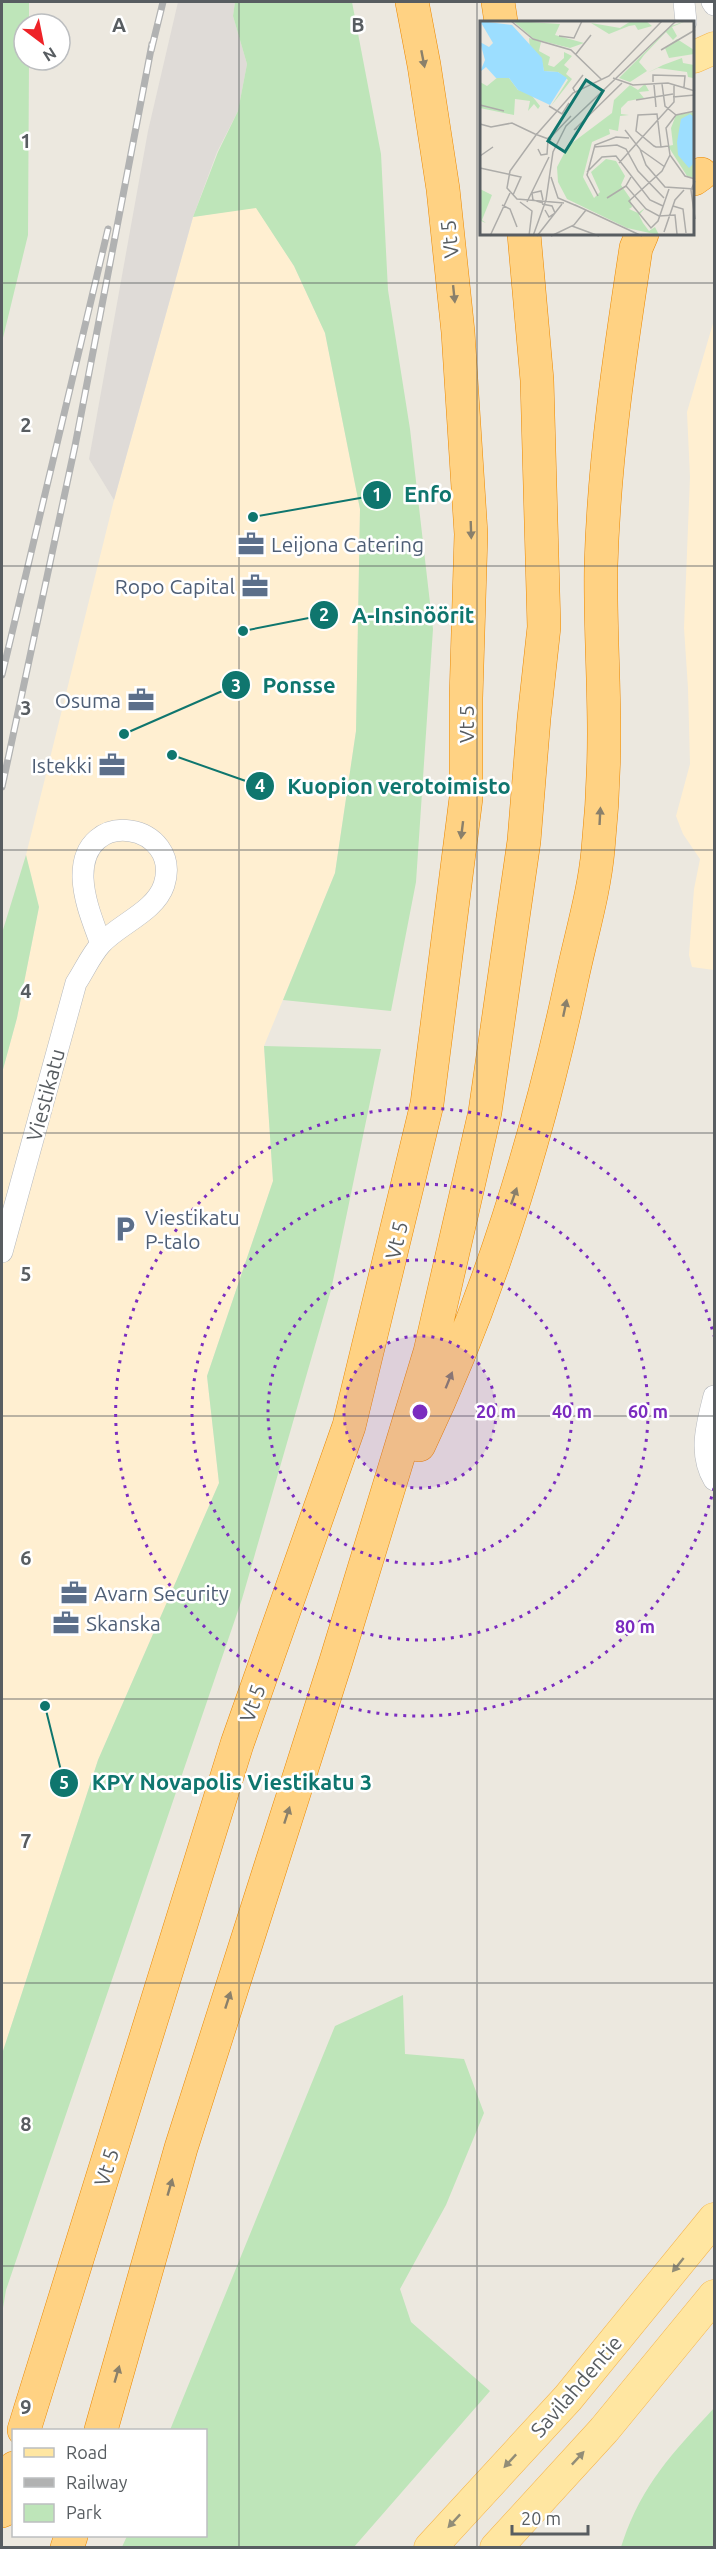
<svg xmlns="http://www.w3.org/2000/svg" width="716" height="2549" font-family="Ubuntu,sans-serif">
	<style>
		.commercial { fill: #ffefd1 }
		.industrial { fill: #dfdbd7 }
		.green { fill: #bee5b9 }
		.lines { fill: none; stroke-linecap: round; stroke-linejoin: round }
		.street-casing { stroke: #b5b8bd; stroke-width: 22 }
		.primary-casing { stroke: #f5b54e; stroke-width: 33 }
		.highway-casing { stroke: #eb8800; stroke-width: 34 }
		.street { stroke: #fff; stroke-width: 21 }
		.primary { stroke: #ffe6a1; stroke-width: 32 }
		.highway { stroke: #ffd283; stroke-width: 33 }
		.rail-casing { stroke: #b1b2b2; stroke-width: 7 }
		.rail { stroke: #fff; stroke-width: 4.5; stroke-dasharray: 14; stroke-linecap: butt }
		.oneway { fill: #8a806b }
		.oneway2 { fill: #928d77 }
		.grid { fill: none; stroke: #585d61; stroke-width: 1.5; stroke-opacity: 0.55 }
		.ring { fill: none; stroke: #7b2cbf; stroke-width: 3; stroke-dasharray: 3 6 }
		.labels { text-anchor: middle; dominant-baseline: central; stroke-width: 5; stroke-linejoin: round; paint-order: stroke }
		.street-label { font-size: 21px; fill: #585d61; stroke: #fff }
		.service-label { font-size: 21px; fill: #4e5e75; stroke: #fff; text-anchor: start }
		.inset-road { fill: none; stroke: #adaca9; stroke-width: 1.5 }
		.view { fill: #0f766e; fill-opacity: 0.15; stroke: #0f766e; stroke-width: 3 }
		.inset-edge { fill: none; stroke: #585d61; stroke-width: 3 }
		.grid-label { font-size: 20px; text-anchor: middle; font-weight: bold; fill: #585d61; stroke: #fff; stroke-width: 5; stroke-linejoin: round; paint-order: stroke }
		.centre { fill: #7b2cbf; stroke: #fff; stroke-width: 3 }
		.ring-label { font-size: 18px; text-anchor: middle; font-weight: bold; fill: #7b2cbf; stroke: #fff; stroke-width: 5; stroke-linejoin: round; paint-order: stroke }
		.leader { fill: none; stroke: #0f766e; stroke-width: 2 }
		.callout-dot { fill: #0f766e; stroke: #fff; stroke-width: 2 }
		.mark-label { font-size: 18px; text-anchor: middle; font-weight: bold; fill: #fff }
		.callout-label { font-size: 22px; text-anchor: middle; font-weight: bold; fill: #0f766e; stroke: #fff; stroke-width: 5; stroke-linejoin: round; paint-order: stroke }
	</style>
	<rect width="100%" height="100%" fill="#ece8df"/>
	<!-- commercial -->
	<path class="commercial" d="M256,207L294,266L325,333L360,509L356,731L335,873L264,1046L273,1181L207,1376L219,1483L98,1760L2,2054V1073L17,1018L39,907L26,855L114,500L193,217Z
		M714,320V970L692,967L689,955L694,889L700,859L683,834L676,816L690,764L688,688L684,628L690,477L687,412Z"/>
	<!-- industrial -->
	<path class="industrial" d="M178,2H235L233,16L247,64L238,111L217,152L193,217L114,500L89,459L148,131Z"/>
	<!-- green -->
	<path class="green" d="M2,2H29V24H24V60H29L28,235L2,342Z
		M235,2H352L381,154L388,290L410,429L433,629L416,882L391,1011L283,1000L335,873L356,731L360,509L325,333L294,266L256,208L193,217L218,152L238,111L247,64L233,16Z
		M26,855L39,907L17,1018L2,1073V933Z
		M264,1046L381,1049L331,1290L242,1599L6,2290L2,2314V2054L98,1760L219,1483L207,1376L273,1181Z
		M403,1995L405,2054L464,2059L484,2113L446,2205L400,2289L411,2322L490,2391L354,2547H122L127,2536H206V2430H170L335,2026Z
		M714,2408V2547H621C641,2485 671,2455 714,2408Z"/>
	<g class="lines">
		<!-- street casing -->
		<g class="street-casing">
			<path id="street" d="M684,2L686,22
				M712,2L714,5
				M2,1252L76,983C84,971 91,955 101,944C119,924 155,912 164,885C183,824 81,804 83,878C84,901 93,922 101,944
				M714,1396C707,1424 698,1453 714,1480"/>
		</g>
		<!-- primary casing -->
		<g class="primary-casing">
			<path id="primary" d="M694,57L714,48
				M430,2548L568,2398L714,2219
				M496,2548L604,2430L714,2296"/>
		</g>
		<!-- highway casing -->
		<g class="highway-casing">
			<path id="highway" d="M498,2L501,22
				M694,179L701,174
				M419,1445C489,1298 537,1141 571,983C580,939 594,894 598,850C602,811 604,771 604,733C604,677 600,622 601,566C604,459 620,353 636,248L642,234
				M24,2430L237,1744L349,1426L427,1104L466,798V698L471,534L458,332L443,189L424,65L412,2
				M101,2430L181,2148L336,1661L430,1352L485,1112L524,841L534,718L544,627L537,380L524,234
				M2,2511L14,2468
				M67,2548L71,2536"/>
		</g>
		<!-- street -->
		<use href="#street" class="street"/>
		<!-- primary -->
		<use href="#primary" class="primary"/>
		<!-- highway -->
		<use href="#highway" class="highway"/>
		<!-- rail casing -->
		<g class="rail-casing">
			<path id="rail" d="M151,51L163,2
				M2,675L108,229
				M2,787L75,446L152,44"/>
		</g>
		<!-- rail -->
		<use href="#rail" class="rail"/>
	</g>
	<!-- one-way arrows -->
	<defs><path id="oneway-solid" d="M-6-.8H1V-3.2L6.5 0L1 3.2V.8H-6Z" transform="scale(1.5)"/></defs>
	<g class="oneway">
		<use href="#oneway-solid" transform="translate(423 59) rotate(79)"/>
		<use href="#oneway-solid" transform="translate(454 294) rotate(84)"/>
		<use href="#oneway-solid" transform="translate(471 530) rotate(88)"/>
		<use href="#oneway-solid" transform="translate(600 816) rotate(-87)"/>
		<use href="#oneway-solid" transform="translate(462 830) rotate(97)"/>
		<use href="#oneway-solid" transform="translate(565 1008) rotate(-78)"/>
		<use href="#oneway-solid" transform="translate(514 1196) rotate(-71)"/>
		<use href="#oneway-solid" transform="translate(449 1380) rotate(-68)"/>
		<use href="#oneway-solid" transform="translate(287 1815) rotate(-72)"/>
		<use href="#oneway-solid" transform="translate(228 2000) rotate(-72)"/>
		<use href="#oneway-solid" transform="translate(170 2187) rotate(-74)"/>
		<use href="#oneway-solid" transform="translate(117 2374) rotate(-74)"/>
	</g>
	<g class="oneway2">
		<use href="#oneway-solid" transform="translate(678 2265) rotate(129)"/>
		<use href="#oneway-solid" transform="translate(578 2458) rotate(-47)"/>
		<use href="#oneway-solid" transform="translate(510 2461) rotate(133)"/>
		<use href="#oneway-solid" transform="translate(454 2521) rotate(133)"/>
	</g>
	<!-- grid -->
	<path class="grid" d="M239,2V2548M477,2V2548M2,283H714M2,566H714M2,850H714M2,1133H714M2,1416H714M2,1699H714M2,1983H714M2,2266H714"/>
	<!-- distance rings -->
	<circle cx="420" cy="1412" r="76" fill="#7b2cbf" fill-opacity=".12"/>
	<g class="ring">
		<circle cx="420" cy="1412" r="76"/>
		<circle cx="420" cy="1412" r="152"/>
		<circle cx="420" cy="1412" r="228"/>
		<path d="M714 1488A304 304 0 1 1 714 1336"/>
	</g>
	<!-- icons -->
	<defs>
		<g id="office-bare" transform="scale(2.07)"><path d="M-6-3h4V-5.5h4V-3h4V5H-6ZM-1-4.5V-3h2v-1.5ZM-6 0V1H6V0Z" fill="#5c6f8a" stroke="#fff" stroke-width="2.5" paint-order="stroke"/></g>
		<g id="parking-bare" transform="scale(2.07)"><path d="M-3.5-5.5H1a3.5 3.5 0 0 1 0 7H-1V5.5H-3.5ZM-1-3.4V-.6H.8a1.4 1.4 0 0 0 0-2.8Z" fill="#5c6f8a" stroke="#fff" stroke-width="2.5" paint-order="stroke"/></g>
	</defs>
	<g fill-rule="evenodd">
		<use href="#office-bare" x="251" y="544"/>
		<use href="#office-bare" x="255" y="586"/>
		<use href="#office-bare" x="141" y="700"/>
		<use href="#office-bare" x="112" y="765"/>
		<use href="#parking-bare" x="125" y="1229"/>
		<use href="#office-bare" x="74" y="1593"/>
		<use href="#office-bare" x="66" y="1623"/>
	</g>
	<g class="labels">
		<!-- street labels -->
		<g class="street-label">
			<text transform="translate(449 239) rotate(-96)">Vt 5</text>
			<text transform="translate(466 724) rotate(-90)">Vt 5</text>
			<text transform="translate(45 1095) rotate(-75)">Viestikatu</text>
			<text transform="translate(396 1240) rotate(-77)">Vt 5</text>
			<text transform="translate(252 1703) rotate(-71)">Vt 5</text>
			<text transform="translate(106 2167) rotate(-73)">Vt 5</text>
			<text transform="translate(576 2386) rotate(-49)">Savilahdentie</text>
		</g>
		<!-- service labels -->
		<g class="service-label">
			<text x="271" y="544">Leijona Catering</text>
			<text x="235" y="586" text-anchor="end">Ropo Capital</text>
			<text x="121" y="700" text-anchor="end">Osuma</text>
			<text x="92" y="765" text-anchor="end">Istekki</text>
			<text x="145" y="1217">Viestikatu<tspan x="145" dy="24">P-talo</tspan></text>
			<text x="94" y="1593">Avarn Security</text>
			<text x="86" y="1623">Skanska</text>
		</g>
	</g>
	<!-- overview -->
	<g transform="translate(480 21)">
		<rect width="214" height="214" fill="#ece8df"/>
		<path d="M33,0L80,3L75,14L104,22L90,27L54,18ZM151,0H166L172,5L158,9L155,4L149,5L129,13L111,2L140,7ZM206,0L192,6L197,15L193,19L186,11L164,34L159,41L167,50L150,61L139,57L191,5ZM49,17L61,21L59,30L70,36L68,44L74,46L84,37V31L92,35L84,44L89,48L86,53L92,58L71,85L88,59L78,51L64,50L61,37L50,28ZM197,18L214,29V33L189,37L185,27ZM202,37L203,42L214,44L213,57L208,56L207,51L178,47L167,52L183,44ZM18,56L29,57L38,69L49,71L60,85L58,88L54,83L48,90L50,80L35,78L34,94L0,87V61L7,65ZM165,63L169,70L159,71L164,77L148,80L141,87V93L149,94L140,95L138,110L129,108L130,113L112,121L103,156L114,177L120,171L111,151L126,138L136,140L145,155L141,164L150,177L152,186L149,188L158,192L165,187L159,194L163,202L169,210L175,206L179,214L147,207L87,178L78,161L77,146L88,125L132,92L134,79L150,64L158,69ZM214,91L215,155L214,157L207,155L188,125L193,124L191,107L196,94ZM0,168L12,174L2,199L6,202L1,200Z" fill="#bee5b9"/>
		<path d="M0,0L32,4L62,37L64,50L78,51L87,57L70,84L38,69L29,57H16L6,46L0,51L5,39L0,21L9,26L13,22ZM210,93L214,96L215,141L209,147L198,134L197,121L201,98Z" fill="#9cdeff"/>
		<path class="inset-road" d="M31,0L53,18L91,29L122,59M79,15L94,17L102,0M181,29L215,9M96,33L111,14M133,57L153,64L188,62L215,70M173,61V54L205,55L204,66M182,63L185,85L196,94M174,64L176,86M95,71L93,67L103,54M193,76L215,74M156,79L193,73M0,84L24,90M69,85L82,93L89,82M215,90L196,94L186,107L190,134L205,155L215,158M0,103L11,106L32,102L55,113M97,107L94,109L142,62M145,109L160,128L166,144L185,166L215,168M55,113L71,119L68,116M71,116L91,95M114,126L137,124L146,128L158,150L184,177M181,126L177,93L158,94L156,110L174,125L176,126H181L188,125M58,128L61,134L67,133L68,119M161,129L185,146M0,135L13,126L10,128M139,142L194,81V64M0,147L41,156L33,174M107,151L122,136L136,135L170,179L183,185M71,156L78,177L97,185M151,156L146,165L166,188L179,195L195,194L197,213M215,160L211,169L215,198M189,168L178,200L171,207L149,180L182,150L190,134M118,175L107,154L115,124L136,116L149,117M127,177L146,165M63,179L61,170L52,172L53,179L63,182M40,181L52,190L49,215M47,181L69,136M84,182L37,178L27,167L30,150L56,114L93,72L129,55L182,0M62,183L72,185L75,192L69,196L65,189M22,184L30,188L37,206M95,184L162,215M193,185L203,188L206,212M92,205L119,215M184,211L195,179L204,169M10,215L30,172M53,215L66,179L73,131L86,105L196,0M57,215L82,183M71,215L94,204L106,189"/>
		<path class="view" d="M106,59L123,70L85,131L68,120Z"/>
		<rect width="214" height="214" class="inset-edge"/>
	</g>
	<g class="grid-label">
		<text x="119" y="32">A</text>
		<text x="358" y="32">B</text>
		<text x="26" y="148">1</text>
		<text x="26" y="432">2</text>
		<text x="26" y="715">3</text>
		<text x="26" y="998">4</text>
		<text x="26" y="1281">5</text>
		<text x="26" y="1565">6</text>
		<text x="26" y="1848">7</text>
		<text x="26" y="2131">8</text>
		<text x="26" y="2414">9</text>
	</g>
	<circle cx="420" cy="1412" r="9" class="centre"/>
	<g class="ring-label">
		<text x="496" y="1418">20 m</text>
		<text x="572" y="1418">40 m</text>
		<text x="648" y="1418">60 m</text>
		<text x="635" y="1633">80 m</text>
	</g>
	<!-- callouts -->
	<path class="leader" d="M253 517L377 495M243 631L324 615M124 734L236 685M172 755L260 786M45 1706L64 1783"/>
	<g class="callout-dot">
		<circle cx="253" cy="517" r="6"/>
		<circle cx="243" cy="631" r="6"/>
		<circle cx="124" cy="734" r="6"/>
		<circle cx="172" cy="755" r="6"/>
		<circle cx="45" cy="1706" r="6"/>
		<circle cx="377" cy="495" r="15"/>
		<circle cx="324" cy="615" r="15"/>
		<circle cx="236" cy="685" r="15"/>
		<circle cx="260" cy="786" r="15"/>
		<circle cx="64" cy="1783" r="15"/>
	</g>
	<g class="mark-label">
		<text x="377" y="501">1</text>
		<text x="324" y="621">2</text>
		<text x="236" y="692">3</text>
		<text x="260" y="792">4</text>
		<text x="64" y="1789">5</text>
	</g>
	<g class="callout-label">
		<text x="428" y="502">Enfo</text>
		<text x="413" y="623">A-Insinöörit</text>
		<text x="299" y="693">Ponsse</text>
		<text x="399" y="794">Kuopion verotoimisto</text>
		<text x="232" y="1790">KPY Novapolis Viestikatu 3</text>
	</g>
	<!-- border -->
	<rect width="716" height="2549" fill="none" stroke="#585d61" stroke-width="6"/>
	<!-- legend -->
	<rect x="12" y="2429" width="195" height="108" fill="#ffffff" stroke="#bcbec0" stroke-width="1.5"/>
	<rect x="24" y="2448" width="30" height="9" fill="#ffe6a1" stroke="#bcbec0" stroke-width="1.5"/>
	<text x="66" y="2459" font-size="18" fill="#585d61">Road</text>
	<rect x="24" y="2478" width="30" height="9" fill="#b1b2b2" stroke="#bcbec0" stroke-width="1.5"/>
	<text x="66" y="2489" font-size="18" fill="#585d61">Railway</text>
	<rect x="24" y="2504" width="30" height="18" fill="#bee5b9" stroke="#bcbec0" stroke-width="1.5"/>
	<text x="66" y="2519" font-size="18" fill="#585d61">Park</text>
	<!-- north arrow -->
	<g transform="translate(42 42) rotate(148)"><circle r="28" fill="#ffffff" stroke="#bcbec0" stroke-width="1.5"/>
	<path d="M0-4.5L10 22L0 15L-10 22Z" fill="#ee2328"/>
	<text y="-9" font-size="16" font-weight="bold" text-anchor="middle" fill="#585d61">N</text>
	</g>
	<!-- scale -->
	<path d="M512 2525v9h76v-9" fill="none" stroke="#585d61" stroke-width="3"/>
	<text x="521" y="2525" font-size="18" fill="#585d61" stroke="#ffffff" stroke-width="4.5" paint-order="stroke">20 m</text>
</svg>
